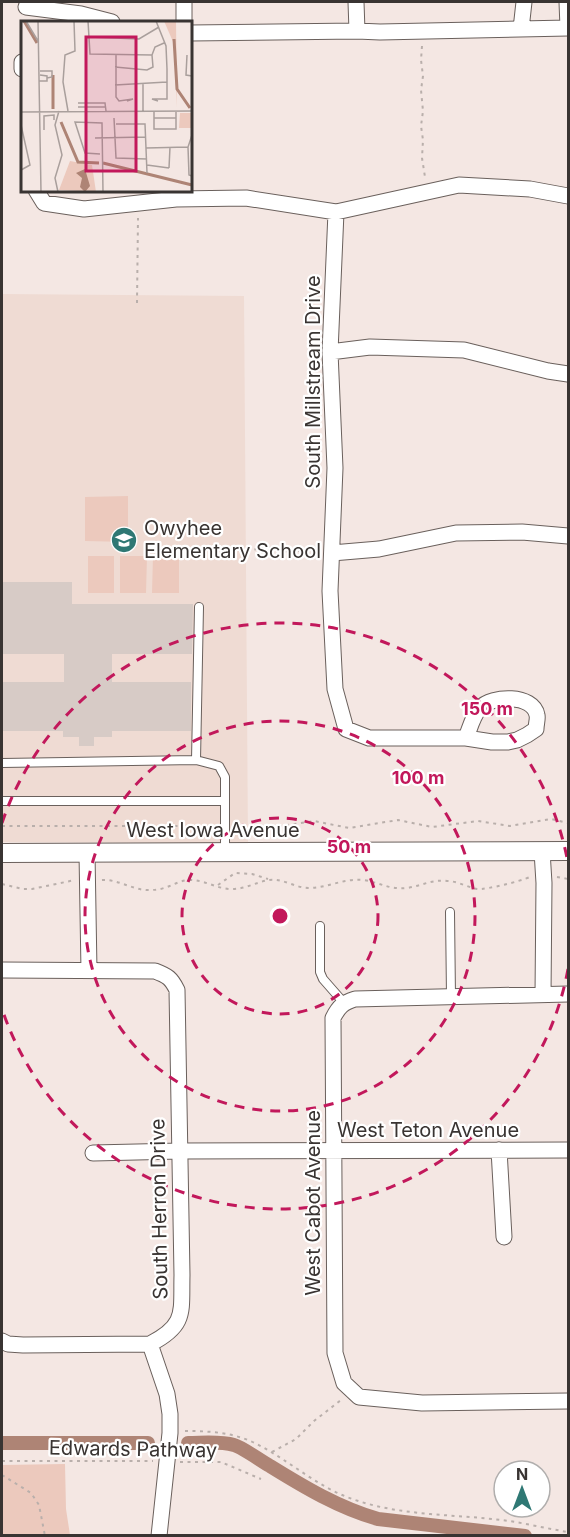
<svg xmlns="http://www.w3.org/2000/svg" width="570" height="1537" font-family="Inter,sans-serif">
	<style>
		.built { fill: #efdbd3 }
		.green { fill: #ecc9bd }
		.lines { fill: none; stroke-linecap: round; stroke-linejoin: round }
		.canal { stroke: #ae8475; stroke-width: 14 }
		.building { fill: #d7cbc6 }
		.service-casing { stroke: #6a605c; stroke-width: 10 }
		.minor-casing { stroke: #6a605c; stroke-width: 17 }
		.tertiary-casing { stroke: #6a605c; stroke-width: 20 }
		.path { stroke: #b9afab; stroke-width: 2; stroke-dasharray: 3 4.5; stroke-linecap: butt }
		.service { stroke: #fff; stroke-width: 8 }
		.minor { stroke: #fff; stroke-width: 15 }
		.tertiary { stroke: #fff; stroke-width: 18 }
		.ring { fill: none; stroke: #c2185b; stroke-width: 3; stroke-dasharray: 10 8 }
		.labels { text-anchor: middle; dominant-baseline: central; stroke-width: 4.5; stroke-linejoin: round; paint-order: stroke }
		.street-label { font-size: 20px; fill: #393432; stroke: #fff }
		.poi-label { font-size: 20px; fill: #393432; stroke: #fff; text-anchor: start }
		.inset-river { fill: none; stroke: #ae8475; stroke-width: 3 }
		.inset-road { fill: none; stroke: #a99f9c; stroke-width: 1.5 }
		.view { fill: #c2185b; fill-opacity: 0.15; stroke: #c2185b; stroke-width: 3 }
		.inset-edge { fill: none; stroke: #393432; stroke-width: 3 }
		.centre { fill: #c2185b; stroke: #fff; stroke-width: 3 }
		.ring-label { font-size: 18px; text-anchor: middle; font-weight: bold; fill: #c2185b; stroke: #fff; stroke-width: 4.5; stroke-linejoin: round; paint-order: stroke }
	</style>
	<rect width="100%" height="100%" fill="#f4e7e3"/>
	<!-- built -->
	<path class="built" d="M2,294L244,296L248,843L2,842Z"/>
	<!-- green -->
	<path class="green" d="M128,496V542L85,541V497Z
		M88,556H114V593H88Z
		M120,556H147L146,593H120Z
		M153,556H179V593H152Z
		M65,1464L66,1509L70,1535H2V1465Z"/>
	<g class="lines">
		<!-- canal -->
		<path class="canal" d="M2,1443H148
			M188,1443C203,1443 220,1441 234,1445C242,1447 261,1461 270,1466C304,1487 339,1508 378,1519L525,1536"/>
	</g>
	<!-- building -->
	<path class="building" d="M2,582H72V604H193L192,654H112V682H191V731H112V737H94V746H79V737H63V731H2V682H64V654H2Z"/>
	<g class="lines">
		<!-- service casing -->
		<g class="service-casing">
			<path id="service" d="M196,760L199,607
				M2,763L196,760L219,766L225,777V852
				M2,801H225
				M450,912L451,997
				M320,926V972L323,979L344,1003"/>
		</g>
		<!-- minor casing -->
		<g class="minor-casing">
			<path id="minor" d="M356,2L357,31
				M567,2L568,28
				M26,7L81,14L112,22
				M184,22V2
				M521,29L524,2
				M190,33L357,31L380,32L568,28
				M22,62V69
				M36,190L44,203L84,209L176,199L246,198L336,212L459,185L530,189L568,196
				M336,212L330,352L335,468L330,591L335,689L346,729L369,738H466L492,742H508L517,740L527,735L536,729C536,724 538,719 537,715C533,694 492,695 480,708C473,715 470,728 466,738
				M330,352L370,347L464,350L548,371L568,374
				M332,553L379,549L456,533L522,532L568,536
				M542,851L544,883L543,995
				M87,853L89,971
				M2,970L155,971C168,976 171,978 177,990L182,1275C181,1312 187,1325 150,1344L23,1345L8,1344L2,1341
				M568,994L355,999C343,1003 339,1006 333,1018L335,1353L344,1383L359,1397L422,1403L568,1401
				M499,1150L504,1237
				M93,1153L180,1151L568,1150
				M150,1344L167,1394L170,1414V1433L159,1536"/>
		</g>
		<!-- tertiary casing -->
		<g class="tertiary-casing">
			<path id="tertiary" d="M2,853L568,851"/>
		</g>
		<!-- path -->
		<path class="path" d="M422,46L421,60L423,76L421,90L423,111L421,126L423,140L422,158L425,177
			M137,303L138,218
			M247,551L268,547L291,553L302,550H317
			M2,826H215
			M235,826H242L249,830L262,829L314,821L349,828L398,820L432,827L478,821L510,826L551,819L568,823
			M557,877L568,879
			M102,880C117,879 131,889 146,890C152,890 158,890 164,888C172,886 180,880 190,880C204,880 216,888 229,889C244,890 256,882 269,880C283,878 295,888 309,888C327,888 344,878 363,880C379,882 389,890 407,888C421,886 432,879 447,881C457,881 467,887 477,889C486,890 521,881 530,877
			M2,884L23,889H32L75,880
			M218,885L235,873L252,874L268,879
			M185,1431C206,1431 228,1432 248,1440C283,1455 311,1483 347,1497C393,1515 444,1514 492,1519C517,1521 543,1528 568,1532
			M272,1452L296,1439L314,1421L341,1400
			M2,1461H153
			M180,1462H221L261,1479
			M2,1475L31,1493L39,1505L45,1536"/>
		<!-- service -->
		<use href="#service" class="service"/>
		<!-- minor -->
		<use href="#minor" class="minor"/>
		<!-- tertiary -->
		<use href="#tertiary" class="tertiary"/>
	</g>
	<!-- distance rings -->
	<g class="ring">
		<circle cx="280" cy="916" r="98"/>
		<circle cx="280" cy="916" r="195"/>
		<path d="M568 969A293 293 0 0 1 2 1009M2 823A293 293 0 0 1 568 863"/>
	</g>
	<!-- icons -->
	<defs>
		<g id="school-disc" transform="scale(1.35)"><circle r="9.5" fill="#2f7874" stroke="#fff"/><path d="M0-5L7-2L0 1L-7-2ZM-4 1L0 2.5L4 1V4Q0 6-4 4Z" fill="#fff"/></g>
	</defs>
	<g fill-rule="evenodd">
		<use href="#school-disc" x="124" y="540"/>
	</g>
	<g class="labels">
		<!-- street labels -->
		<g class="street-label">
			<text transform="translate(313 382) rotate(-90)">South Millstream Drive</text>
			<text x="213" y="830">West Iowa Avenue</text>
			<text x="428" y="1130">West Teton Avenue</text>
			<text transform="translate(313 1203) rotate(-90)">West Cabot Avenue</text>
			<text transform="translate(159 1209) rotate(-91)">South Herron Drive</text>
			<text transform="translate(133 1449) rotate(1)">Edwards Pathway</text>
		</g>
		<!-- poi labels -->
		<g class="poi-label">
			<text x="144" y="528">Owyhee<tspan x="144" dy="23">Elementary School</tspan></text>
		</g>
	</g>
	<!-- overview -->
	<g transform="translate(21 21)">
		<rect width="171" height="171" fill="#f4e7e3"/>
		<path d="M143,0H155L156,87L153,23ZM159,92H171V107H158ZM49,140L71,144L75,171L38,169Z" fill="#ecc9bd"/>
		<path d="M64,148L69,165L64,171L59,166L61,157L55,152Z" fill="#ae8475"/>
		<path class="inset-river" d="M3,0L16,22M153,18L156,68L169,87M32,88V54M40,101L57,141L78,142M82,142L171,164"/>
		<path class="inset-road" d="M5,0L17,20M17,0L20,171M67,0L69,33L131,34L134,26L143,22M135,0L145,25L146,48V78H131L137,80M68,16L118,18L138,6M95,34V76L98,80L112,78L106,80M166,34L165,54L171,55M94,46L126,49L132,46L131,34M19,50H31V56L26,57M18,60H26V55L19,54M122,63V90M94,64L146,61M57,82H84L85,90M57,86H85M47,90L42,61L44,34L54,30L53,0M133,90V108H155V90M0,91L171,90M93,97L95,137L126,138M133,97H155M95,103H124L126,152M0,104L9,144L0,149M23,109V95L33,94V99M171,114L167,126L168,154L171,155M74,117L125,116M125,127L167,126M79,133L64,132L54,101L81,102L82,171M126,144L148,147M148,147L149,126M37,171L34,157L41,134L34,104L38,90"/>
		<path class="view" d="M65,16H115V150H65Z"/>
		<rect width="171" height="171" class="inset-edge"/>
	</g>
	<circle cx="280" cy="916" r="9" class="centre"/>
	<g class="ring-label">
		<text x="487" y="715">150 m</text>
		<text x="418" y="784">100 m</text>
		<text x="349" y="853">50 m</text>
	</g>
	<!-- border -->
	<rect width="570" height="1537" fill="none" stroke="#393432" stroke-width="6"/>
	<!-- north arrow -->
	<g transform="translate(522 1489)"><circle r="28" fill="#ffffff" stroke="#b0aead" stroke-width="1.5"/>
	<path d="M0-4.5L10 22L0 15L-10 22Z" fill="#2f7874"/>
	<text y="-9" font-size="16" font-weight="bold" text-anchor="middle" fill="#393432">N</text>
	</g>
</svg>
